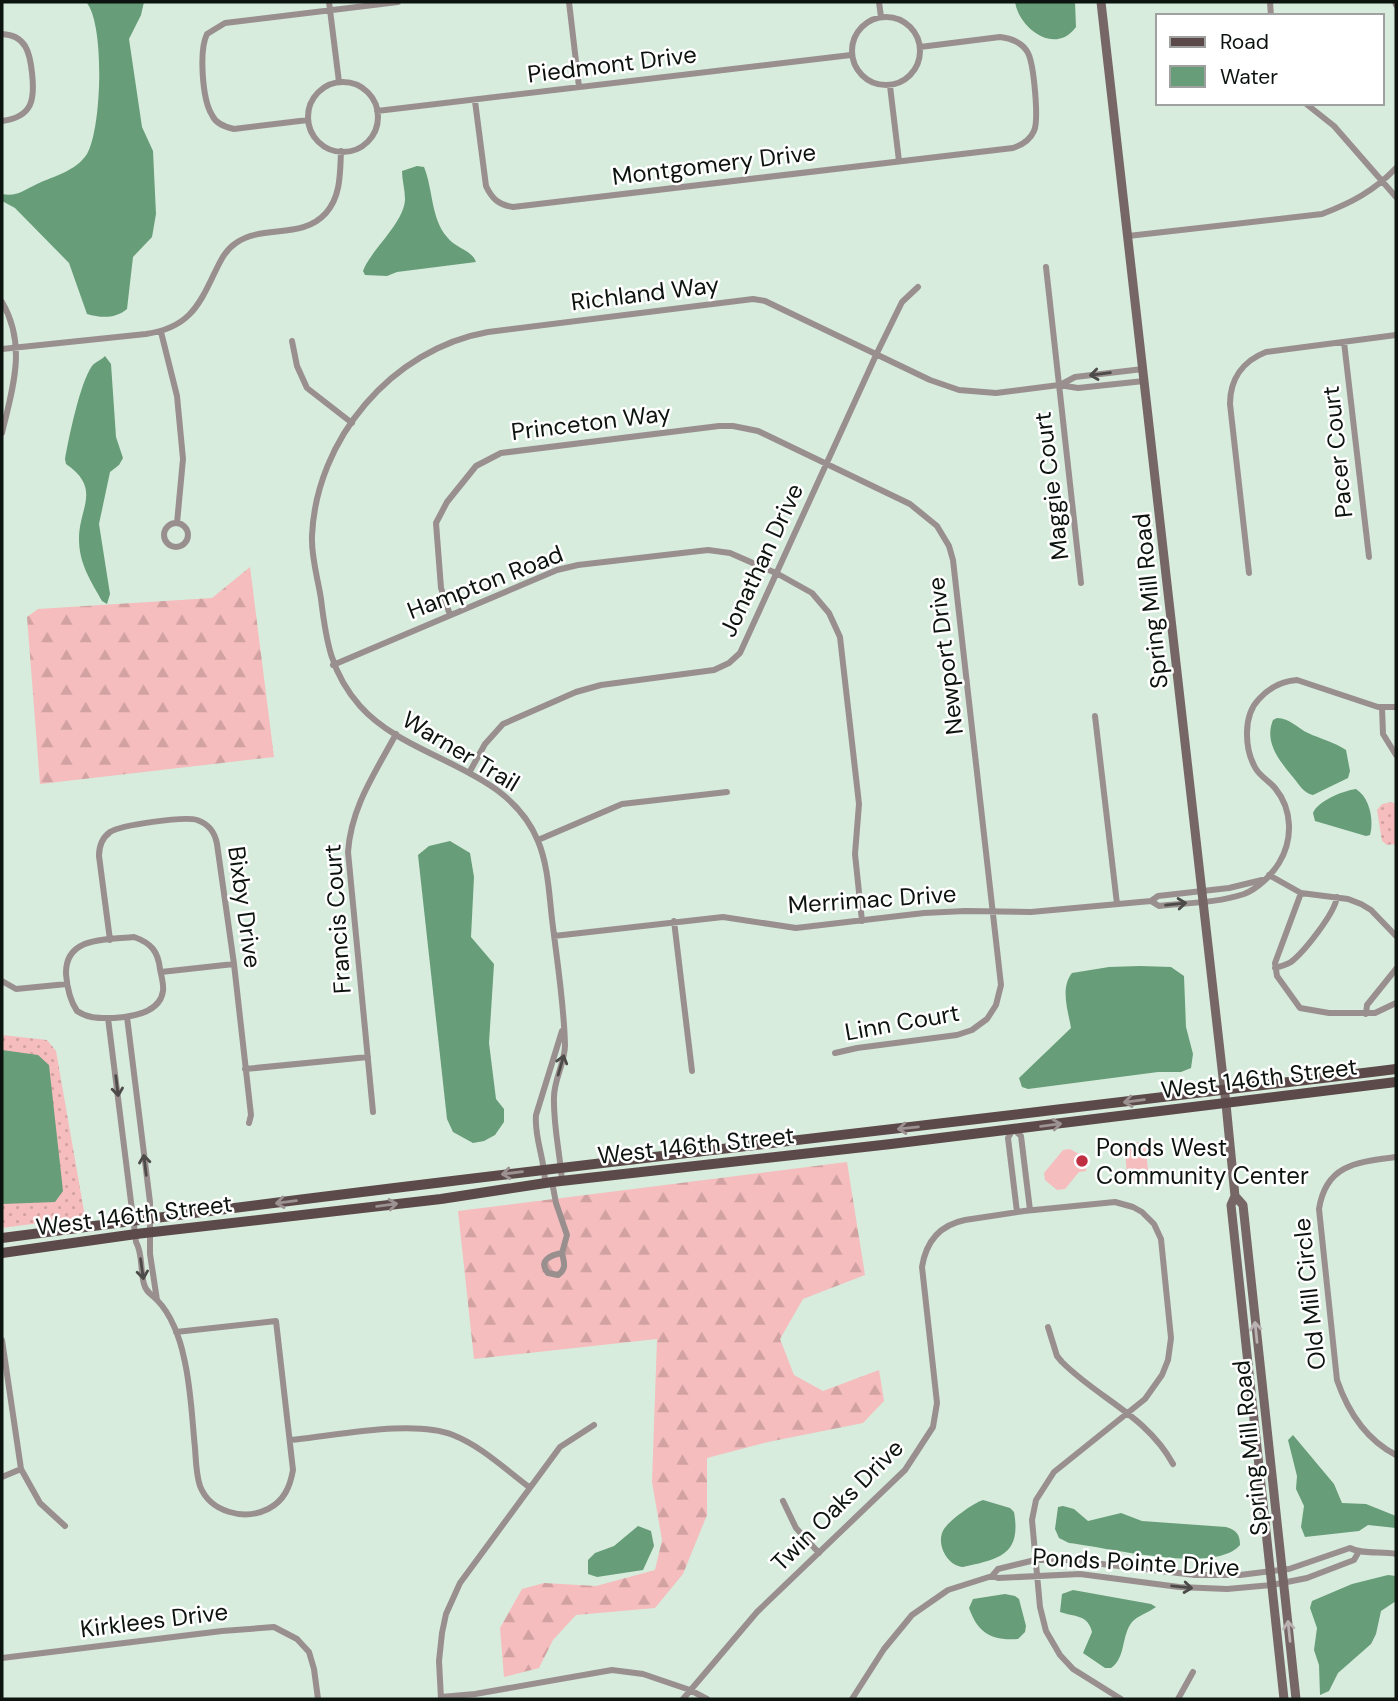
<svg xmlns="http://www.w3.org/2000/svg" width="1398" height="1701" font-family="'DM Sans',sans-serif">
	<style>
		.grass { fill: url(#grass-dots) }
		.forest { fill: url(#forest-firs) }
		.garden { fill: #f5bdbd }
		.water { fill: #679d78 }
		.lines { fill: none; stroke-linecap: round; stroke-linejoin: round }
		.street { stroke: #9a8f8f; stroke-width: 6 }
		.secondary { stroke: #766666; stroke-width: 9 }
		.primary { stroke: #5c4949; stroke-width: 10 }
		.oneway { stroke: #4c4b49 }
		.oneway2 { stroke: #9d9292 }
		.oneway3 { stroke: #bab2b2 }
		.poi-dot { fill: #bf2f42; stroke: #fff; stroke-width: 2.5 }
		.labels { text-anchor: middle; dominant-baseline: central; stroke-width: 5; stroke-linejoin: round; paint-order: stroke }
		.street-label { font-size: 24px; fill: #0d140f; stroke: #fff }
		.poi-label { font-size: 24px; fill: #0d140f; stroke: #fff; text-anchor: start }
	</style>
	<defs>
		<pattern id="grass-dots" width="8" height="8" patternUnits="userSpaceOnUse" patternTransform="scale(1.75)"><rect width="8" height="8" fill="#f5bdbd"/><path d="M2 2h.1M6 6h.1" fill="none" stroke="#d1a2a1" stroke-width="1.8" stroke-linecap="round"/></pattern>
		<pattern id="forest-firs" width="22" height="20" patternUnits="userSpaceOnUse" patternTransform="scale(1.75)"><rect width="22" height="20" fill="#f5bdbd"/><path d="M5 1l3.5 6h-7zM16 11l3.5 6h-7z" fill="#d1a2a1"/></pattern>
	</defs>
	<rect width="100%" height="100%" fill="#d7ecdd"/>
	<!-- grass -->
	<path class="grass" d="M1392,802L1396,805V844L1387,845L1382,841L1377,810L1382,804Z
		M2,1035L47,1040L56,1051L85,1217L2,1228Z"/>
	<!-- forest -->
	<path class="forest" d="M250,567L274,757L40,784L27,617L38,609L212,598Z
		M847,1162L865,1275L803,1299L780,1339L794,1375L823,1391L879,1370L884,1401L863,1423L768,1442L707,1458V1515L683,1574L655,1608L576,1615L553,1640L539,1668L504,1677L500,1628L522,1589L544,1583L596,1586L655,1570L662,1540L652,1482L657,1339L474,1359L458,1211Z"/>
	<!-- garden -->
	<path class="garden" d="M1155,1140L1156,1151L1146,1152L1149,1179L1128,1182L1124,1144Z
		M1070,1149L1077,1153H1085L1086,1171L1079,1172L1065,1189L1057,1190L1045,1180L1044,1173L1063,1150Z"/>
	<!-- water -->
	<path class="water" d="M86,2H144L141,15L129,39L142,127L153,151L156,214L152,237L133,257L127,309C115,319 101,318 87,314L69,263L15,208L2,201V194C17,197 24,190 37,184C54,176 76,171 87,154C102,129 105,22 86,2Z
		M1015,2H1075L1076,27C1055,56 1019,28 1015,2Z
		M417,166L424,167C433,189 431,219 447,237C455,248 472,250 476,262L397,272L387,276L365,275L363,271C370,251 405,222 405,199C405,190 402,180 402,171Z
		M105,356L111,364L116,437L123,458L119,465L110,472L99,524L110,594L107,604L102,601C91,581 79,564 79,539C79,507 102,489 66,464L65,459C69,437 80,383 92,366C96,361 102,360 105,356Z
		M1277,718C1290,718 1297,728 1308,733C1321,739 1334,742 1346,750L1350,771L1348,778L1313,795C1303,793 1299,784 1292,776C1279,760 1264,742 1273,720Z
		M1356,789C1370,798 1374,820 1370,835L1366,836L1315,821L1313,813C1318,801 1342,791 1356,789Z
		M450,841L470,853L474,877L471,937L494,964L489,1043L496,1099L504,1109V1122L495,1135L484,1141L473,1143L453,1132L447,1119L418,855L429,846Z
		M1140,966L1171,967L1184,976L1186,1027L1193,1054L1191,1068L1181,1072H1158L1028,1089L1022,1087L1019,1078L1071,1028C1068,1010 1060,988 1072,973L1109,967Z
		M2,1050L38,1055L49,1065L63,1191L55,1202L2,1204Z
		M1293,1435L1334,1484L1342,1503L1366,1504L1396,1516V1528L1368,1525L1359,1531L1305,1537L1301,1527L1304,1506L1296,1489L1297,1476L1288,1440Z
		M983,1500L1010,1508L1014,1512C1022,1556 997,1559 963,1567C947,1566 935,1543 944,1529C949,1521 973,1503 983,1500Z
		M1063,1506L1074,1509L1088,1521L1121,1513L1142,1521L1226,1527C1237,1530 1240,1535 1240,1545C1215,1575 1106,1547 1069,1543L1059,1538L1055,1529L1058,1507Z
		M638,1526L651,1531L654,1546L643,1570L597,1577L588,1574V1560L595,1553L614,1546Z
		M1388,1575L1396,1576V1601L1381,1611L1376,1634L1371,1644L1338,1673L1329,1691L1320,1695L1319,1665L1314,1650L1317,1628L1310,1608L1312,1601L1352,1584Z
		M1073,1590L1151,1604L1156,1607C1148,1613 1137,1616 1132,1622C1121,1636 1126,1658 1111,1668H1105L1083,1653L1092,1632C1088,1614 1074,1617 1060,1612L1062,1594Z
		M1005,1594L1015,1596L1019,1599L1026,1626L1025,1632L1018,1639C991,1641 978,1633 969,1608L973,1599Z"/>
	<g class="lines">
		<!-- street -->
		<path class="street" d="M329,2L339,82
			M569,2L579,87
			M879,2L881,17
			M1270,2L1271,16
			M1395,2L1396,5
			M852 51a34 34 0 1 1 68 0a34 34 0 1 1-68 0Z
			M2,34C26,35 30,53 32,73C35,99 33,117 2,121
			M308 117a35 35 0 1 1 70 0a35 35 0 1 1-70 0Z
			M890,86L899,161
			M475,101L486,186C492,199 499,205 513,207L1013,148C1022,145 1030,140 1034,131C1039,120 1034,65 1028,53C1023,43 1011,38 1000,37L920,47
			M1305,103L1334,126L1396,197
			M377,111L851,55
			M308,120L234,129C225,127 216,124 212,115C202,99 199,50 207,34L225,23L398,2
			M1128,236L1322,214C1351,203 1374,191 1396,168
			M1046,267L1081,583
			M2,302C27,345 13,387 2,433
			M161,332L177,396L183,459L177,523
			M292,341L297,366L307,388L352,423
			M1344,342L1369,557
			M2,349L146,334C187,328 198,308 214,274C220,262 225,250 236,243C263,224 302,240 326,213C341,196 340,173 341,151
			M1060,385L1075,377L1143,369
			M164 535a12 12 0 1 1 24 0a12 12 0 1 1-24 0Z
			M1249,573L1230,404C1230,379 1243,361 1266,352L1396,335
			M450,615L441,588L436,523L447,502L476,466L501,453L719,426H733L758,431L910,504L937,526L949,546L953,560L1001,985L996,1005L987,1019L972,1030L957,1035L857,1048L835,1053
			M333,665L557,570L578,565L708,550L730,553L778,574L812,593L829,613L840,637L859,804L855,854L862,921
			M1382,707L1383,734L1396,755
			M1095,716L1117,904
			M469,773L485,744L503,724L576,692L601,685L714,670L729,663L740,653L877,353L902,302L918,287
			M538,840L622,804L727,792
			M1269,875L1301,893L1348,899L1361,904L1371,910L1396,936
			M1301,893L1275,963L1277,976L1300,1008L1329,1013H1375L1396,1003
			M1151,901L1159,906C1186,903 1217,903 1244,894C1257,889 1271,876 1279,863C1293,840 1293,810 1275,788C1269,781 1261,777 1256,769C1244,749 1243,715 1259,699C1269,688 1282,681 1297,680L1378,707H1396
			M674,921L692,1071
			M554,936L723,917L796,928L924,913L965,911L1031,912L1151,901L1158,896L1229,888L1262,880
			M134,937C151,943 158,951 160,969C161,975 164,984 163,991C160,1013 131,1017 114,1018C99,1018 89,1019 77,1011C69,999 67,987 66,974C65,936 107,940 134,937Z
			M110,940L99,856C99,847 102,838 110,832C121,825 184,816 197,820C209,824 215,833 217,844L234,964L251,1115L249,1123
			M1275,968C1281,966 1286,965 1291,962C1304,952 1335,913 1337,897
			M161,972L234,964
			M2,981L16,989L67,984
			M1366,1014L1367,1005L1396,969
			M127,1017L150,1202V1254L157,1300
			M108,1018L136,1242C143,1254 140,1270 144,1284C146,1292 151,1294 157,1300C171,1314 180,1338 184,1358C191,1387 192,1419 195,1448C196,1461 196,1474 200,1486C210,1512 244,1521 268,1509C284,1501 290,1487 293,1470L276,1321L176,1332
			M245,1069L368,1057
			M373,1112L348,852C351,807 375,773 396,734
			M1013,1129L1021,1136L1030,1210
			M1013,1129L1008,1138L1017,1212
			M1396,1157C1358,1162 1326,1164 1319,1209L1337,1380C1348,1412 1365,1439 1396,1455
			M562,1181C560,1153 553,1125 554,1097C554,1079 565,1063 565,1045C564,1003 557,961 552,919C549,893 548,865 538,841C507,765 410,762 360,706C331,673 326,641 321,599C318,579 311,557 312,536C316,439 392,349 488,332L753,299L765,301L930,380L959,390L996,393L1059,385L1078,388L1144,381
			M552,1182L556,1203L567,1235L562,1253
			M545,1183C545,1159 534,1138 536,1115L562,1031
			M562,1253C564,1262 567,1269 558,1275L548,1273C538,1261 550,1255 562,1253Z
			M1048,1327L1057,1356L1062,1362C1099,1399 1147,1416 1173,1464
			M2,1340L21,1469L40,1503L65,1526
			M290,1440C334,1436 413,1419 453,1435C481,1446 505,1469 529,1487
			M2,1477L21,1469
			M783,1501L796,1528L819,1553
			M992,1576L998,1578L1080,1574L1179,1587L1227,1589L1272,1585L1307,1578L1354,1560L1358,1553
			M2,1658L222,1631L274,1627L297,1639L309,1652L314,1669L318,1699
			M441,1697L475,1694L612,1670L643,1674L690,1690L707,1699
			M441,1699L439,1661L442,1633L446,1614L460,1583L560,1447L594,1425
			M683,1699L757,1612L905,1470L933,1427L937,1403L922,1267C926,1242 940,1225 965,1220L1024,1211L1115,1202L1133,1207L1142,1212L1154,1224L1161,1239L1171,1338L1168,1360L1162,1375L1145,1399L1054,1472L1036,1500L1032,1520L1040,1607L1046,1631L1060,1655L1073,1669L1121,1699
			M852,1699L884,1649L912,1615L948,1590L992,1576L998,1569L1035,1560H1068L1195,1575H1240L1289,1569L1350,1548C1363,1555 1382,1551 1396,1554
			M1178,1699L1193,1672"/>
		<!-- secondary -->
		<path class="secondary" d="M1101,2L1226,1104L1235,1196L1231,1205L1284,1699
			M1235,1196L1243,1205L1296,1699"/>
		<!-- primary -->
		<path class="primary" d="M2,1238C466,1176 932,1126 1396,1069
			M2,1253L136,1234L441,1199L552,1182L891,1144L1396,1082"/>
	</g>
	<!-- one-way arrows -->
	<defs><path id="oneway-shaft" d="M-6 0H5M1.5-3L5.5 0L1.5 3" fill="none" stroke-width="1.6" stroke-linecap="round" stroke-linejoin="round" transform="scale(1.75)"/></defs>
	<g class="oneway">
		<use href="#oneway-shaft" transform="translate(1100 374) rotate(173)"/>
		<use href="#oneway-shaft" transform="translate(1176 904) rotate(-6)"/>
		<use href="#oneway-shaft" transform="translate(561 1065) rotate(-74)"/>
		<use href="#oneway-shaft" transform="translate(117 1086) rotate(83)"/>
		<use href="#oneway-shaft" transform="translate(145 1165) rotate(-97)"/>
		<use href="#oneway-shaft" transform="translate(142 1269) rotate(82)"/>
		<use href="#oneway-shaft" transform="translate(1182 1587) rotate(6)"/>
	</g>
	<g class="oneway2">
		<use href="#oneway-shaft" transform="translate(1134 1101) rotate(173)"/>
		<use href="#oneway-shaft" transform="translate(1051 1125) rotate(-7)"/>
		<use href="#oneway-shaft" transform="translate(908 1128) rotate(174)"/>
		<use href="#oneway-shaft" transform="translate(512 1173) rotate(173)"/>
		<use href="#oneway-shaft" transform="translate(286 1202) rotate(173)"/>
		<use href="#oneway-shaft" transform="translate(387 1205) rotate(-7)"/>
	</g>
	<g class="oneway3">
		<use href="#oneway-shaft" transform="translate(1256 1332) rotate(-96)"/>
		<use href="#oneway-shaft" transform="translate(1289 1631) rotate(-96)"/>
	</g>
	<!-- markers -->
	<circle class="poi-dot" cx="1082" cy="1161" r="7"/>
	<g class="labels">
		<!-- street labels -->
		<g class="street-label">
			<text transform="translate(612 64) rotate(-7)">Piedmont Drive</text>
			<text transform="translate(714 164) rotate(-7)">Montgomery Drive</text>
			<text transform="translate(645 293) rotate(-7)">Richland Way</text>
			<text transform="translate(591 422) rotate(-7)">Princeton Way</text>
			<text transform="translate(1337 452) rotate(-96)">Pacer Court</text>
			<text transform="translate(1051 486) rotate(-97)">Maggie Court</text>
			<text transform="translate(761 560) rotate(-65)">Jonathan Drive</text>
			<text transform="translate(485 582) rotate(-21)">Hampton Road</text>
			<text transform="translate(1150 601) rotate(-96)">Spring Mill Road</text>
			<text transform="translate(945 656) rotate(-97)">Newport Drive</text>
			<text transform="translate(461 751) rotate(31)">Warner Trail</text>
			<text transform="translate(872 899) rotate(-4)">Merrimac Drive</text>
			<text transform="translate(245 907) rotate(82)">Bixby Drive</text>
			<text transform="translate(337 919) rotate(-94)">Francis Court</text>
			<text transform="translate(902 1022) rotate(-10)">Linn Court</text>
			<text transform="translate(1259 1078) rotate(-7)">West 146th Street</text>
			<text transform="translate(696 1145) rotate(-6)">West 146th Street</text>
			<text transform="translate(134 1215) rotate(-7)">West 146th Street</text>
			<text transform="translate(1309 1294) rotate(-96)">Old Mill Circle</text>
			<text transform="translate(1250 1448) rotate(-96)">Spring Mill Road</text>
			<text transform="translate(837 1505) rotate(-45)">Twin Oaks Drive</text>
			<text transform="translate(1136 1562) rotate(3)">Ponds Pointe Drive</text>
			<text transform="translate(154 1620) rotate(-7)">Kirklees Drive</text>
		</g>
		<!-- poi labels -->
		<g class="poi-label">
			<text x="1096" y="1147">Ponds West<tspan x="1096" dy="28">Community Center</tspan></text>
		</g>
	</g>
	<!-- border -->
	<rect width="1398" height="1701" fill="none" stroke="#0d140f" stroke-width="7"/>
	<!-- legend -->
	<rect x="1156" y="14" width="228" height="91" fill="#ffffff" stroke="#9ea19f" stroke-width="2"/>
	<rect x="1170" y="37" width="35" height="10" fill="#5c4949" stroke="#9ea19f" stroke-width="2"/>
	<text x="1220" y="49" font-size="21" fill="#0d140f">Road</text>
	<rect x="1170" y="66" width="35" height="21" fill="#679d78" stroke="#9ea19f" stroke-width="2"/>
	<text x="1220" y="84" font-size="21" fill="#0d140f">Water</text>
</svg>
